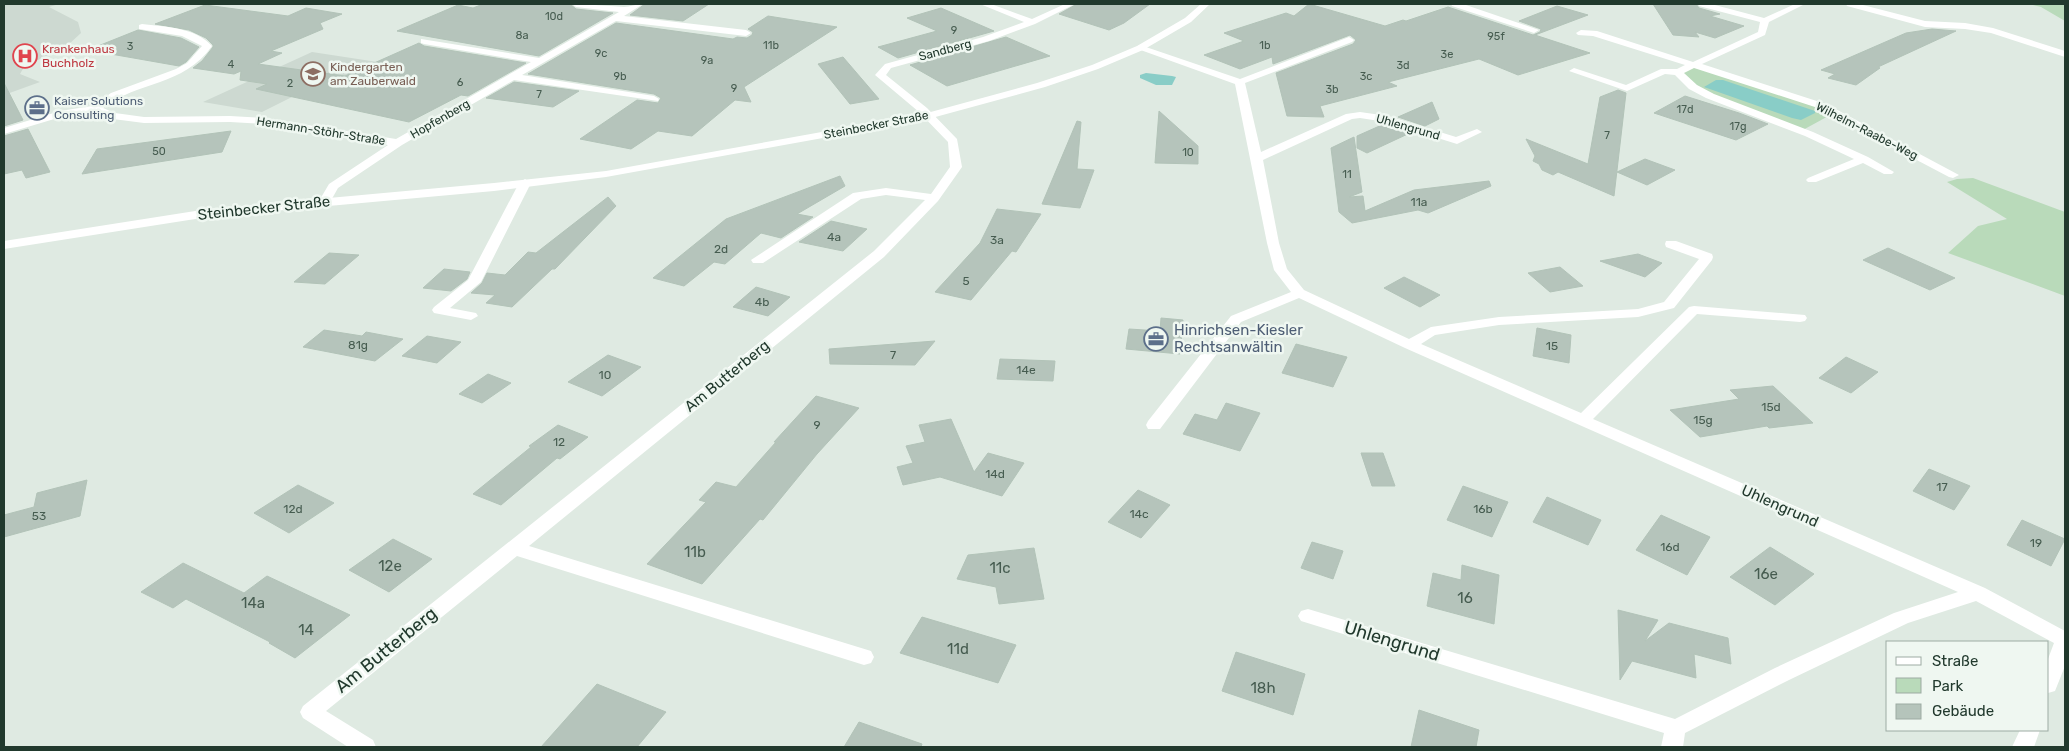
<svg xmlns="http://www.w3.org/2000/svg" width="2069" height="751" font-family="Rubik,sans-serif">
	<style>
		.built { fill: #cdd9d1 }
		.green { fill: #b9daba }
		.water { fill: #89cdc7 }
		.building { fill: #b5c4bb; stroke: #b2c3b8 }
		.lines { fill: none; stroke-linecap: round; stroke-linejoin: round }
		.minor { fill: #fff; fill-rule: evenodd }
		.tertiary { fill: #fff; fill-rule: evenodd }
		.labels { text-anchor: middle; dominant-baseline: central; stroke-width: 5; stroke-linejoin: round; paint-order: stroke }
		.far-number-label { font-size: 11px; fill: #465c50 }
		.far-health-label { font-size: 12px; fill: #be3a42; stroke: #eff7f1; text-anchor: start }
		.far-street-label { font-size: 12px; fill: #21392d; stroke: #eff7f1 }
		.far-education-label { font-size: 12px; fill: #785e54; stroke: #eff7f1; text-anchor: start }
		.far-service-label { font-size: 12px; fill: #4e5e75; stroke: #eff7f1; text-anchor: start }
		.number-label { font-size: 12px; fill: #465c50 }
		.street-label { font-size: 15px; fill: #21392d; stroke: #eff7f1 }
		.service-label { font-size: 15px; fill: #4e5e75; stroke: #eff7f1; text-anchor: start }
		.near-number-label { font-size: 15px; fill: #465c50 }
		.near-street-label { font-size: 18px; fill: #21392d; stroke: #eff7f1 }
	</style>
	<rect width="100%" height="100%" fill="#dfeae2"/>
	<!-- built -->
	<path class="built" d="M4,4H59L49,7L78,22L81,33L68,45L24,67L20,74L40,82L4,95Z
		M312,52L384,63L334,87L316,85L262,112L203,102Z"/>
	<!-- green -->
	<path class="green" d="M2029,4H2065V21L2041,7Z
		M1692,64L1834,113L1801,131L1710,96L1678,72Z
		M1973,178L2065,212V296L1948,253L1978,226L2007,219L1947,182L1957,179Z"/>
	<!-- water -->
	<path class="water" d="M1146,73L1172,76L1176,77L1172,85H1156L1140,78V75Z
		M1716,80H1723L1815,111V113L1801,120L1792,118L1704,87Z"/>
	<!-- building -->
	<path class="building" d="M483,4H570L576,9L613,13L539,56L397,31L458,5L473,8Z
		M645,4H709L683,21L630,15Z
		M1077,4H1150L1124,23L1109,30L1059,14Z
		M1309,4L1385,26L1403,20L1406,21L1448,7L1533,35L1540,32L1541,29L1519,21L1557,6L1588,15L1535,35L1590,53L1518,75L1479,59L1388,82L1397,86L1320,106L1324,117L1287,116L1276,73L1353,44L1356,40L1350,35L1273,64L1272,57L1240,69L1204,55L1244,41L1224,33L1286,13L1294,16Z
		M1653,4H1696L1699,8L1720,14L1710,16L1744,26L1715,38L1695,32L1699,37L1673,35Z
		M205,5L288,16L306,8L342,14L320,23L323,29L271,51L282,53L258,64L345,76L419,43L424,46L526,63L468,96L461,95L409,122L256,89L267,84L240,80L241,71L234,74L193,68L202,61L213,47V45L206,38L189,30L155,24Z
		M941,8L994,31L898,58L878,47L937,31L907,18Z
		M768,16L837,27L744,87L751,102L735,100L692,136L658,131L631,149L580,139L637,100L658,103L661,98L654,94L528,74L616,23L733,39L737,37L747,38L752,35L753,32L748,29Z
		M1932,29L1956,31L1878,67L1880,68L1856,85L1828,78L1835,74L1821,70L1906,33Z
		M138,30L181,38L199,47L186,62L179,66L88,50Z
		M1006,37L1050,56L947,86L910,65Z
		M843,57L879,99L850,104L818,64Z
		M514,82L579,91L553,107L486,98Z
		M4,83L23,120L4,126Z
		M1618,90L1626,93L1614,196L1558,172L1553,175L1542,170L1539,164L1533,161L1535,156L1526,139L1588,164L1600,97Z
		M1685,96L1739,113L1768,124L1736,140L1654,113Z
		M1432,102L1439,119L1425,126L1398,117Z
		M1159,111L1198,146V164L1155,163Z
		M1077,121L1081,122L1077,169L1094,170L1080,208L1042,204Z
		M1384,124L1412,132L1367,153L1357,148V136Z
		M28,129L50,172L26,178L22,170L4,174V136Z
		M231,131L222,152L82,174L97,149Z
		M1354,137L1362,192L1349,197L1363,196L1365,211L1414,190L1489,181L1491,186L1428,213L1418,210L1352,223L1339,212L1331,148Z
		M1645,159L1675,170L1647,185L1617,172Z
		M840,176L845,186L797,214L813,217L781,238L761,233L725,264L714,262L684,286L653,278L726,219Z
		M608,197L616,206L555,269H552L512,307L486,303L495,295L471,293L482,283L487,273L505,275L528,252L536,253Z
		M997,209L1041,214L1016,252L1012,251L971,300L935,292L980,243Z
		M831,221L867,229L843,251L799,242Z
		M1888,248L1955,278L1930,290L1863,260Z
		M329,253L359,255L325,284L294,282Z
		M1638,254L1662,263L1645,277L1600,261Z
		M1560,267L1583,286L1550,292L1528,273Z
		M444,269L470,272L467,279L451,291L423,288Z
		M1404,277L1440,295L1420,307L1384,288Z
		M756,287L790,297L768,316L733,307Z
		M1161,318L1183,320L1180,354L1126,349L1129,329L1160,331Z
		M1537,328L1571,335L1569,363L1533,356Z
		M324,330L362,336L366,332L403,339L375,361L303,347Z
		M427,336L461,342L437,363L402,356Z
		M935,341L915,365L830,364L829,349Z
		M1296,344L1347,357L1333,387L1282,373Z
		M608,355L641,367L602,396L568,382Z
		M1846,357L1878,372L1851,393L1819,378Z
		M1000,359L1055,361L1053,381L997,379Z
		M488,374L511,383L482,403L459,394Z
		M1773,386L1813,423L1769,428L1767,426L1700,437L1670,410L1739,399L1730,390Z
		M816,396L859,408L817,454L763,520L760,519L702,584L647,564L706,502L699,500L716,482L736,487L776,442H774Z
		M1226,403L1260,413L1240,451L1183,434L1195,414L1217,420Z
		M951,419L974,472L988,453L1024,463L1002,496L940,477L903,485L897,467L913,463L906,446L925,442L919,425Z
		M558,425L588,437L560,459L557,458L501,505L473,494L531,447L529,446Z
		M1361,453H1383L1395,486H1372Z
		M1929,469L1970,486L1954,510L1913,491Z
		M87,480L80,516L4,537V515L34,507L37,493Z
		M298,485L334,503L289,533L254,513Z
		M1463,486L1508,502L1492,537L1447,520Z
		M1138,490L1170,505L1141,538L1108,522Z
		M1547,497L1601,520L1588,545L1533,522Z
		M1661,515L1710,537L1687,575L1636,550Z
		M2022,520L2065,539L2051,566L2007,545Z
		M393,539L432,559L389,592L349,570Z
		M1312,542L1343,551L1333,579L1301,568Z
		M1770,547L1814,574L1775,605L1730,577Z
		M1034,548L1044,599L999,604L996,587L957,579L968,555Z
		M183,563L244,593L267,576L350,615L295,658L269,643L270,642L186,599L173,608L141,592Z
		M1462,565L1499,575L1494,624L1427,606L1433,573L1461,580Z
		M1618,610L1658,620L1645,641L1669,623L1728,638L1731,664L1694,654L1696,678L1632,661L1620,680Z
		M922,617L1016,645L998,683L900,653Z
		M1236,652L1305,674L1293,715L1222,691Z
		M597,684L666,712L637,747H541Z
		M1419,710L1479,730L1476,747H1411Z
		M859,722L922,744L921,747H844Z"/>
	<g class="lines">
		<!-- minor -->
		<path class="minor" d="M572,4C590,4 606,6 624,7C630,7 636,4 643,4L624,16L746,30L751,33L746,36L616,21L522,75L654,96L659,99L658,101L514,80L402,145L338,188L329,204L325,205L319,201L329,184L388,145L263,124L230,122L144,123L113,119L94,112L61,117L4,134V128L60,111L92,106L111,93L176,69L187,63L202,46L182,36L139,29V25L142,24C165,27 195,27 212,46C183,87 139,80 103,108L115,113L144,117L230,116L263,118L396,139L531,62L424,44L421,43V39L539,58L619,12L576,7Z
			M980,4H991L1032,19L1065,4H1075L1035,24L989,41L891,68L886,75L927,108L957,139L962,167L938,201L884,257L529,546L871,651L874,657L871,663L864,665L517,556L326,711L373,740L376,747H348L303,718L300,712L303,706L874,251L925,200L886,195L861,199L763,263H753L751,260L853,193L886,188L931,194L950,167L948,142L919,112L875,75L885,64L983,37L1024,22Z
			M1451,4H1463L1539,30L1534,33L1531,32L1452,6Z
			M1698,4H1711L1764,18L1795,4H1805L1769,22L1765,35L1702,64L1826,104L1959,175L1953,178L1949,177L1818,108L1694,68L1684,73L1697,85L1714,94L1813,132L1868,157L1894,172L1892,174H1884L1863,163L1816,182H1808L1806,180L1808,178L1854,159L1805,136L1706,98L1689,89L1675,75L1665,74L1627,91L1569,71L1574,68L1626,85L1661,69H1677L1685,65L1593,36L1578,35L1576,33L1581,30L1597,31L1693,62L1758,32L1760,22L1699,6Z
			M1846,4H1859L1925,21L1965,23L1993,28L2065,51V57L1991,33L1965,29L1925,27L1847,6Z
			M1349,37L1354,40L1352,42L1245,83L1261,152L1346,114L1360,112L1388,116L1456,137L1477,129L1482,132L1457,144L1386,122L1360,118L1352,119L1263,160L1279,243L1287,269L1304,290L1409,339L1431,327L1499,317L1638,309L1664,302L1699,259L1666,247L1665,244L1666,241H1676L1712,254L1713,257L1712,260L1674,308L1638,317L1499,325L1435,335L1421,344L1581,413L1689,307L1694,306L1805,315L1807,318L1805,321L1800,322L1697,314L1593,419L1985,588L2065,631V666L2055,691L2048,693V659L2054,643L1976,601L1908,623L1789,680L1685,733L1683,747H1661L1664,733L1301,621L1298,616L1301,611L1308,609L1675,719L1775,668L1894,613L1958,592L1405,348L1299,298L1241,322L1160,429H1148L1146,425L1148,421L1231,316L1291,292L1274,270L1267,243L1235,84L1135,48L1140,45L1143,46L1240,79Z
			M525,179L531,183L481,282L450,308L476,313L478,316L471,320L434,313L432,310L434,307L468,280L519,183Z
			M2020,730H2040L2034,747H2012Z"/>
		<!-- tertiary -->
		<path class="tertiary" d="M1201,4H1210L1191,22L1143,50L1098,69L1045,87L928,119L606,177L494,191L208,217L4,249V241L208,209L494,183L606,171L927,113L1037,83L1092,65L1137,46L1185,18Z"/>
	</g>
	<!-- icons -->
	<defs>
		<g id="hospital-ring" transform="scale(1.25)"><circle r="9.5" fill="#eff7f1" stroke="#e0444e" stroke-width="1.5"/><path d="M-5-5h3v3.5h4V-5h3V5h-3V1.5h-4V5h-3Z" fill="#e0444e"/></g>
		<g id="school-ring" transform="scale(1.25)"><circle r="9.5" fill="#eff7f1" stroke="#8d6e63" stroke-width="1.5"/><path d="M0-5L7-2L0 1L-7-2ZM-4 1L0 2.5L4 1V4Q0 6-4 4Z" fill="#8d6e63"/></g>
		<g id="office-ring" transform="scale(1.25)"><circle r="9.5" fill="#eff7f1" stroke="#5c6f8a" stroke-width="1.5"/><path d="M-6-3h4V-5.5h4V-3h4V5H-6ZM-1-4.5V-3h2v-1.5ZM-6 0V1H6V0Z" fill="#5c6f8a"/></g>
	</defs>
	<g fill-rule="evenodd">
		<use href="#hospital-ring" x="25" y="56"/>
		<use href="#school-ring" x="313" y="74"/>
		<use href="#office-ring" x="37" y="108"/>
		<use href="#office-ring" x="1156" y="339"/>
	</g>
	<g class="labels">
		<!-- far-number labels -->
		<g class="far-number-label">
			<text x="554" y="16">10d</text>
			<text x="954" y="30">9</text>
			<text x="522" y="35">8a</text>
			<text x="1496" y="36">95f</text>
			<text x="771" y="45">11b</text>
			<text x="1265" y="45">1b</text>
			<text x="130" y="46">3</text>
			<text x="601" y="53">9c</text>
			<text x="1447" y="54">3e</text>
			<text x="707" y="60">9a</text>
			<text x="231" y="64">4</text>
			<text x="1403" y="65">3d</text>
			<text x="620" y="76">9b</text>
			<text x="1366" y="76">3c</text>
			<text x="460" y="82">6</text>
			<text x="290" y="83">2</text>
			<text x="734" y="88">9</text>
			<text x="1332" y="89">3b</text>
			<text x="539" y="94">7</text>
			<text x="1685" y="109">17d</text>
			<text x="1738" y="126">17g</text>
			<text x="1607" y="135">7</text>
			<text x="159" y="151">50</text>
			<text x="1188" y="152">10</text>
			<text x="1347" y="174">11</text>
		</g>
		<!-- far-health labels -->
		<g class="far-health-label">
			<text x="42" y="49">Krankenhaus<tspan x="42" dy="14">Buchholz</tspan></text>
		</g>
		<!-- far-street labels -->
		<g class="far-street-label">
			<text transform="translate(945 50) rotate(-15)">Sandberg</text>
			<text transform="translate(440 119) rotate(-30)">Hopfenberg</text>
			<text transform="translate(876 125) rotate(-11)">Steinbecker Straße</text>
			<text transform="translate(1408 127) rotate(16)">Uhlengrund</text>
			<text transform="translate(321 131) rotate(9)">Hermann-Stöhr-Straße</text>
			<text transform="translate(1867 131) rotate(27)">Wilhelm-Raabe-Weg</text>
		</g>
		<!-- far-education labels -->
		<g class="far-education-label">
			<text x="330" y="67">Kindergarten<tspan x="330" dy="14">am Zauberwald</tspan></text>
		</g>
		<!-- far-service labels -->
		<g class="far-service-label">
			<text x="54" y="101">Kaiser Solutions<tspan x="54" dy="14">Consulting</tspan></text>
		</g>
		<!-- number labels -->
		<g class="number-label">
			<text x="1419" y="202">11a</text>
			<text x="834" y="237">4a</text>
			<text x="997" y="240">3a</text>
			<text x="721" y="249">2d</text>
			<text x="966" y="281">5</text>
			<text x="762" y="302">4b</text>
			<text x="358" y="345">81g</text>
			<text x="1552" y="346">15</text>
			<text x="893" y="355">7</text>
			<text x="1026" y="370">14e</text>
			<text x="605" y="375">10</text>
			<text x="1771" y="407">15d</text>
			<text x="1703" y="420">15g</text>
			<text x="817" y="425">9</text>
			<text x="559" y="442">12</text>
			<text x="995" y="474">14d</text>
			<text x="1942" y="487">17</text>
			<text x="293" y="509">12d</text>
			<text x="1483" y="509">16b</text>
			<text x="1139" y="514">14c</text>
			<text x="39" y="516">53</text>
			<text x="2036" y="543">19</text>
			<text x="1670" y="547">16d</text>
		</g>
		<!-- street labels -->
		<g class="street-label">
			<text transform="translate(264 208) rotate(-6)">Steinbecker Straße</text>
			<text transform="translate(727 376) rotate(-39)">Am Butterberg</text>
			<text transform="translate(1780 506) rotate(24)">Uhlengrund</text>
		</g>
		<!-- service labels -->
		<g class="service-label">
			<text x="1174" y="330">Hinrichsen-Kiesler<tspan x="1174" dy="17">Rechtsanwältin</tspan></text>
		</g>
		<!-- near-number labels -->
		<g class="near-number-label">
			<text x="695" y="552">11b</text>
			<text x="390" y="566">12e</text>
			<text x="1000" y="568">11c</text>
			<text x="1766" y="574">16e</text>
			<text x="1465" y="598">16</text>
			<text x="253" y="603">14a</text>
			<text x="306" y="630">14</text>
			<text x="958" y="649">11d</text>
			<text x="1263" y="688">18h</text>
		</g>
		<!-- near-street labels -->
		<g class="near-street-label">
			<text transform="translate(1392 641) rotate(17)">Uhlengrund</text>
			<text transform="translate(386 650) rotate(-39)">Am Butterberg</text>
		</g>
	</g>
	<!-- border -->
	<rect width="2069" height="751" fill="none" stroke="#21392d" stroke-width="10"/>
	<!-- legend -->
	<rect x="1886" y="641" width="162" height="90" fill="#eff7f1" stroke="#9daba3"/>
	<rect x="1896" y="657" width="25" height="8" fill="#ffffff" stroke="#9daba3"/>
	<text x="1932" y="666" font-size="15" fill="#21392d">Straße</text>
	<rect x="1896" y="678" width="25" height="15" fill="#b9daba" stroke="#9daba3"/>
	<text x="1932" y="691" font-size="15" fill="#21392d">Park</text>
	<rect x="1896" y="704" width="25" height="15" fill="#b5c4bb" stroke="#9daba3"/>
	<text x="1932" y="716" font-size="15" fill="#21392d">Gebäude</text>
</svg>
